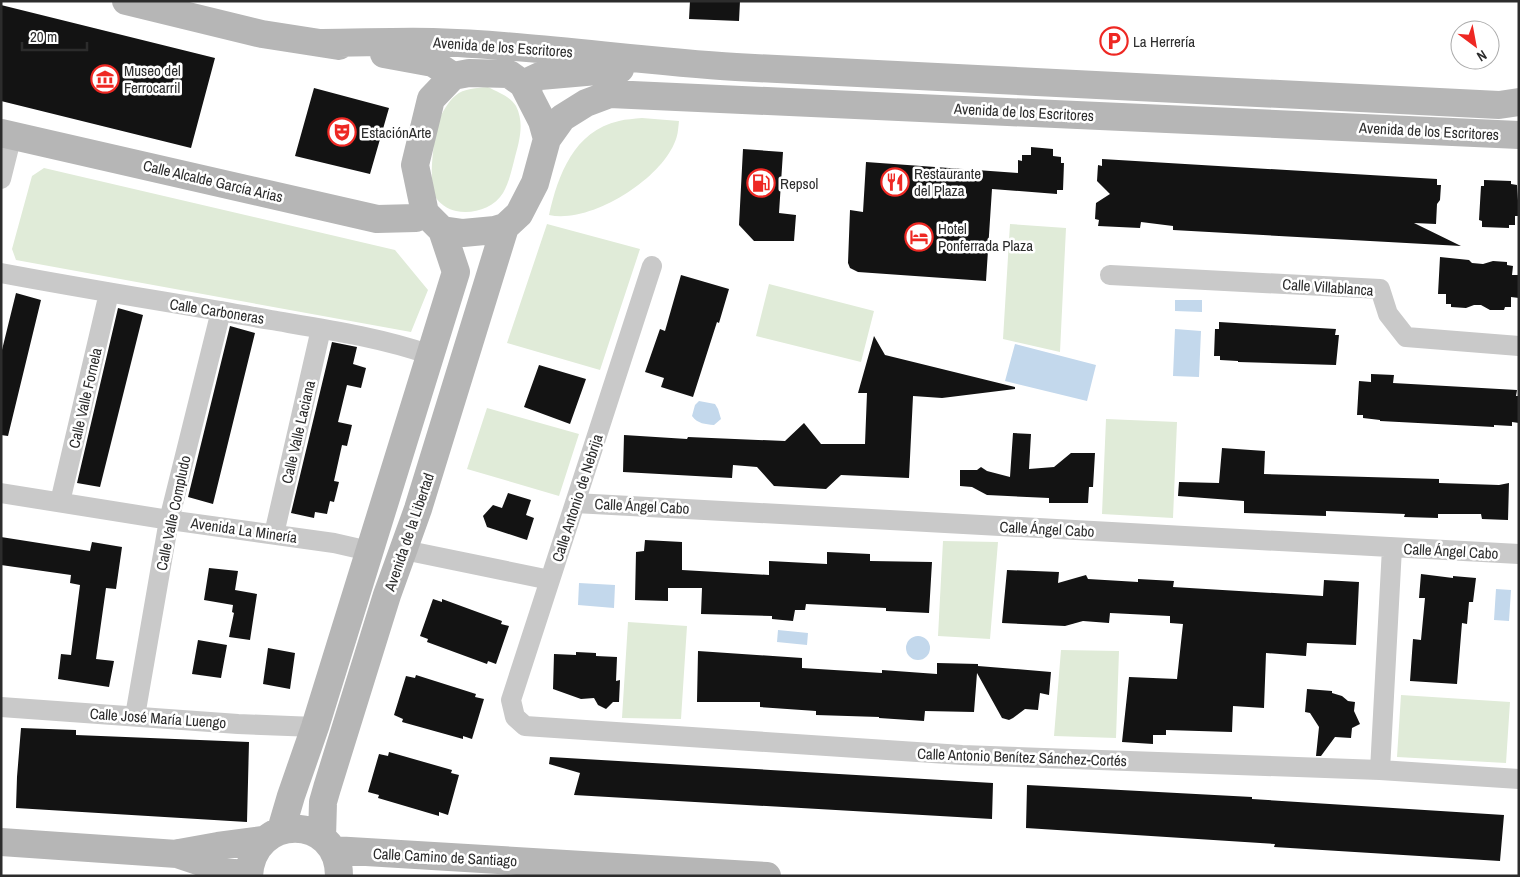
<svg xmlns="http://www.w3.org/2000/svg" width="1520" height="877" font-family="'Archivo Narrow',sans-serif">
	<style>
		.green { fill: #e0ebd8 }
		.water { fill: #c3d8ec }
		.building { fill: #131313 }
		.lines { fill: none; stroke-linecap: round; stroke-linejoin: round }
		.street { stroke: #c9c9c9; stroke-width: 20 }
		.secondary { stroke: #b6b6b6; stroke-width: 28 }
		.labels { text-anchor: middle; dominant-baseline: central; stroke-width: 5; stroke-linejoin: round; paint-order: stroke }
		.poi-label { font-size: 15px; fill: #2c2c2c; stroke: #fff; text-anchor: start }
		.street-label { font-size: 15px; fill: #2c2c2c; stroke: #fff }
	</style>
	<rect width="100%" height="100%" fill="#fff"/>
	<!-- green -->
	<path class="green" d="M488,87C497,92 510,96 516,106C525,124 519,142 514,161C511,172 509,183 503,193C494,208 472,215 456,211C449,210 438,203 435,196C428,182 434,132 440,118C443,111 449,101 455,96C464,88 477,88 488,87Z
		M642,118L679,121C678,130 678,136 674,144C658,181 590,224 549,215C558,175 574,131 619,121C626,119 634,119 642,118Z
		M44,168L395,250L428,290L411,332L16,260L12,249L32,176Z
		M547,224L640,249L600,370L507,343Z
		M1010,224L1066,228L1060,352L1003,339Z
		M769,284L874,311L861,362L756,336Z
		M487,408L579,434L559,496L467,469Z
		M1106,419L1177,422L1173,518L1102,514Z
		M943,541L998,542L990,639L938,636Z
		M628,622L687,626L681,719L622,718Z
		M1061,650L1119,651L1116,738L1054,736Z
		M1401,695L1510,702L1506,763L1397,757Z"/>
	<!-- water -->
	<path class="water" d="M1175,300H1202V312L1175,311Z
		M1175,329L1201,331L1199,377L1173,376Z
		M1015,344L1096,365L1087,401L1005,381Z
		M699,401L715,404L718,409L721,419L714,425C705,424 698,424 692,416L695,405Z
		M579,583L615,585L614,608L578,605Z
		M1496,589L1511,590L1509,621L1494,620Z
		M778,630L808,633L807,645L777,642Z
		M906 648a12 12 0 1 1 24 0a12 12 0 1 1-24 0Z"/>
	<!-- building -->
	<path class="building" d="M690,1H740L739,21L689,19Z
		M1,5L215,58L191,148L1,101Z
		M314,88L389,108L370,174L295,156Z
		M1031,147L1053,149V156L1061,157V163H1064L1063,190H1057V194L992,189L986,281L858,272L850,268L848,263L850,210L863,212L866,162L1018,173V160L1022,161V155H1031Z
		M743,149L783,152L779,213L796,215L794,241H754L739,225Z
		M1102,159L1437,179V185H1441L1440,200L1437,204L1436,224L1414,223L1461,246L1173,230V226L1141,222L1140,228L1098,226L1099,220L1095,219L1096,203L1110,194L1097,181L1098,165L1102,166Z
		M1484,180L1511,181V184L1517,185L1519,216H1515V225H1509V228L1482,227V221L1479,220L1481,186H1484Z
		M1440,257L1469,260L1472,263L1483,264L1493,261L1507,262V265L1513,266L1512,275H1519V298L1511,297V307H1505L1504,310H1490L1481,305H1474L1466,308L1451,307V304H1446V294H1438Z
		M681,275L729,289L719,323L717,322L693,397L661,387L664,378L645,372L660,329L665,331Z
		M16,293L41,300L8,436L1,435V354Z
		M118,308L143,315L100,487L77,483Z
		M1219,322L1336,329L1335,335H1339L1336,365L1238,362V361L1220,360V356H1214L1215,329H1219Z
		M230,326L255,333L213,504L188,497Z
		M874,336L885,355L1015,387V389L942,398L913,396L909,478L841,475L826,489L774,486L757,467L733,465L732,478L623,472L624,435L687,439L688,437L785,441L804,423L821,444H865L867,393H858Z
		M332,342L357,347L353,364L366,368L361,388L347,385L338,422L352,425L347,446L342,445L334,481L339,482L334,502L330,501L327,514L315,512L314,518L291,513Z
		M539,365L586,379L570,424L524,407Z
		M1371,374L1394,375L1393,383L1517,390L1516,396H1519V423L1512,422V426L1494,425V427L1380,421V420L1363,418V415H1357L1359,381L1371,382Z
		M1013,433L1031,434L1029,469L1054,467L1071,453H1095L1093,487H1089L1088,503H1049V498L987,495L972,487L960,486V470H977L981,467L987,471L1010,477Z
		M1222,448L1265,451L1264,474L1439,479V483L1499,485L1509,483L1508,520L1482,519L1481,514H1438V518L1404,517L1405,514L1326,511V516L1244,513V501L1178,496L1179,482L1219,483Z
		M508,493L531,500L526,515L534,518L527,540L487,527L483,516L493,505L502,508Z
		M1,537L90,551L92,542L122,547L116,589L106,588L96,659L114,661L109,687L58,679L61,654L71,655L80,585L70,583L71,575L1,565Z
		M645,540L682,542V570L769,575V561L827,564V552L870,554V561L932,562L929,613L886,611V608L806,604L805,610H795L793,621L772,619V616L701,614L702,588H668V601L635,600L636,552L644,551Z
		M209,568L238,571L235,590L257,594L250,640L229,637L234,613L232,612L233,605L204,600Z
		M1007,570L1059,572L1058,583L1086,575L1088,579L1138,582V579L1174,581L1173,587L1323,596L1324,580L1359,582L1356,645L1307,643L1306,656L1266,653L1264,708L1233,706L1232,732L1166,730V735H1153V744L1122,742L1129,677L1177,679L1183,624L1170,623V616L1110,613L1109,623L1083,621L1065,626L1002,623Z
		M1421,574L1453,578V576L1476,578L1473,602H1469L1467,624L1462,623L1457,684L1410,681L1413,639L1421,640L1425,598H1419Z
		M433,599L442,602V599L502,621L501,624L509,626L496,664L488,661L487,664L427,642L428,639L420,636Z
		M198,640L227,645L221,678L192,674Z
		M268,648L295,653L290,689L263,684Z
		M698,651L802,658V668L882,673V670L937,674V663L978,664V666L1051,672L1049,695L1040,693L1038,710L1025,709L1013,718L1009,720L1002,718L977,673L974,712L925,711L924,721L879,718V717L816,715V711L760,707V702H697Z
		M576,652L596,653V656L617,657L616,681L620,680L619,702H613L606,709L598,705L594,698L581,699L553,689L554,654L576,655Z
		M416,675L476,694L475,697L484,699L472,739L463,736V739L402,722L403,719L394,715L406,676L415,678Z
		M1307,689L1332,691V693L1342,696L1348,701L1355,702L1354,711L1360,724L1352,728L1351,738L1335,737L1321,756H1316L1319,727L1310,713L1305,712Z
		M21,728L76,730V735L249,742L247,822L16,808L17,777Z
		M389,752L452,770L451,773L459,775L448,815L439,812V816L378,798L379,795L368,792L379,754L388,756Z
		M550,757L993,783L992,819L574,795L580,773L549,764Z
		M1027,785L1252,797V799L1504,815L1500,861L1274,847L1275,844L1026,828Z"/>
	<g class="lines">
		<!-- street -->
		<path class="street" d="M1,179L12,135
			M652,266L511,700L515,717L525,726L962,755L1380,770L1519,779
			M1,273C91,290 181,304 271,320C324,329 379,337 431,355
			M1110,275L1380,289L1388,314L1406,337L1519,346
			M1,493L169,520L334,543L369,551
			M60,502L109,293
			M575,503L1519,554
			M274,534L321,329
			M404,550L550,580
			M1,707L238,724L315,727
			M135,716L169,520L221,311
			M1380,770L1392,548"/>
		<!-- secondary -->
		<path class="secondary" d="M126,1L262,34L339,46
			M322,43C359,43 396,41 433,42C534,45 635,61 736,67L1499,105L1519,102
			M384,54L433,63L453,76
			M469,73L509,74L523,84L542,121L547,139L535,183L519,214L505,227L495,230L463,233L442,230L425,213L415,165L431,99L453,76Z
			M523,84L540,76L620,69
			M1,133L377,219L416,218L425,213
			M547,139L562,118L586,103L610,94L1519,135
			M281,830L291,796L315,727L456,272L442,230
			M322,838L323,802L327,788L387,595L418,509L505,227
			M1,842L177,854L243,876
			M333,850L767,876
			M179,853L218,846L263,840
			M249,876C252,813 339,813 339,876"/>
	</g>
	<!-- icons -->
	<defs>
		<g id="parking-ring" transform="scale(1.4375)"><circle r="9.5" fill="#fff" stroke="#ee2823" stroke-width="1.5"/><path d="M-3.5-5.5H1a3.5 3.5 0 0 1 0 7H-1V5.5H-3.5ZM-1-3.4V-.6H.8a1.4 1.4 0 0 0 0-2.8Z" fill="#ee2823"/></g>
		<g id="museum-ring" transform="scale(1.4375)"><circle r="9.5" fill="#fff" stroke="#ee2823" stroke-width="1.5"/><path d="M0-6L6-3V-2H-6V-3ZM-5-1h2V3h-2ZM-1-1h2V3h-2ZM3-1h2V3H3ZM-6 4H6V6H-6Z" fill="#ee2823"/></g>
		<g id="theatre-ring" transform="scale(1.4375)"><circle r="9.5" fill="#fff" stroke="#ee2823" stroke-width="1.5"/><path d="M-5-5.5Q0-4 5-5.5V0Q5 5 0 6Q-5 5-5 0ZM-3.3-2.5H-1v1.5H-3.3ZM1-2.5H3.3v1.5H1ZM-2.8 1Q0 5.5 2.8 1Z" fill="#ee2823"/></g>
		<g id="restaurant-ring" transform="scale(1.4375)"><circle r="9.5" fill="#fff" stroke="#ee2823" stroke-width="1.5"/><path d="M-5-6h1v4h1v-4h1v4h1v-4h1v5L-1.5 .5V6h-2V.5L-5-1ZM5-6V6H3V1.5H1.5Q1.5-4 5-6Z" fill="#ee2823"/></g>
		<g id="fuel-ring" transform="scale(1.4375)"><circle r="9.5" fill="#fff" stroke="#ee2823" stroke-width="1.5"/><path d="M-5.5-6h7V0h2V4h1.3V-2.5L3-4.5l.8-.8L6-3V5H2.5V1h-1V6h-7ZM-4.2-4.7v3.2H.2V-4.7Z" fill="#ee2823"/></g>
		<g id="hotel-ring" transform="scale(1.4375)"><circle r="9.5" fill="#fff" stroke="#ee2823" stroke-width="1.5"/><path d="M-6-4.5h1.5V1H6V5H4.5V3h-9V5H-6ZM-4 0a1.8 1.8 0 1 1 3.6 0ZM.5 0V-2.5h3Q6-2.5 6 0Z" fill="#ee2823"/></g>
	</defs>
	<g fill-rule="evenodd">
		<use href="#parking-ring" x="1114" y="41"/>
		<use href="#museum-ring" x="105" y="79"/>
		<use href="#theatre-ring" x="342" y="132"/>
		<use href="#restaurant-ring" x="895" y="182"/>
		<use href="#fuel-ring" x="761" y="183"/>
		<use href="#hotel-ring" x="919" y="237"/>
	</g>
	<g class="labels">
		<!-- poi labels -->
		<g class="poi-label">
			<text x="1133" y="41">La Herrería</text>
			<text x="124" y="70">Museo del<tspan x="124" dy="17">Ferrocarril</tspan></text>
			<text x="361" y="132">EstaciónArte</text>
			<text x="914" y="173">Restaurante<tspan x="914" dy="17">del Plaza</tspan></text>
			<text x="780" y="183">Repsol</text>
			<text x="938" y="228">Hotel<tspan x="938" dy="17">Ponferrada Plaza</tspan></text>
		</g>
		<!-- street labels -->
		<g class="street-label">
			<text transform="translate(503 47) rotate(4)">Avenida de los Escritores</text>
			<text transform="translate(1024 112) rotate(3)">Avenida de los Escritores</text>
			<text transform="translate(1429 131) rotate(3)">Avenida de los Escritores</text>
			<text transform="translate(213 181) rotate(13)">Calle Alcalde García Arias</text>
			<text transform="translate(1328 287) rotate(4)">Calle Villablanca</text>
			<text transform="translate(217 311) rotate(9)">Calle Carboneras</text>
			<text transform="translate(85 398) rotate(-77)">Calle Valle Fornela</text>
			<text transform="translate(298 432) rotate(-77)">Calle Valle Laciana</text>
			<text transform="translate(577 498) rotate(-72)">Calle Antonio de Nebrija</text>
			<text transform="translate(642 506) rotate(3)">Calle Ángel Cabo</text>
			<text transform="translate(173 513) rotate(-78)">Calle Valle Compludo</text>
			<text transform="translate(1047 529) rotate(3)">Calle Ángel Cabo</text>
			<text transform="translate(244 530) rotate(8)">Avenida La Minería</text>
			<text transform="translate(409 532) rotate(-71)">Avenida de la Libertad</text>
			<text transform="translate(1451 551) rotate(3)">Calle Ángel Cabo</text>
			<text transform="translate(158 718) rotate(4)">Calle José María Luengo</text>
			<text transform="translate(1022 757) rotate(2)">Calle Antonio Benítez Sánchez-Cortés</text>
			<text transform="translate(445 857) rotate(3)">Calle Camino de Santiago</text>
		</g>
	</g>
	<!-- border -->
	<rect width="1520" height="877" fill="none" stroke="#2c2c2c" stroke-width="5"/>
	<!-- north arrow -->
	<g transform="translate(1475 45) rotate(148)"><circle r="24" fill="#ffffff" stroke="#ababab"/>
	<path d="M0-4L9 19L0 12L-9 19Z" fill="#ee2823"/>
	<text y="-8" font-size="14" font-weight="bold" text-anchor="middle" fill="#2c2c2c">N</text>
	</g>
	<!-- scale -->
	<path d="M22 42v8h65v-8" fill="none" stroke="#2c2c2c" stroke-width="2.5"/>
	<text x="30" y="42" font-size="15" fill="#2c2c2c" stroke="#ffffff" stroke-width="4" paint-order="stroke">20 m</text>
</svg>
